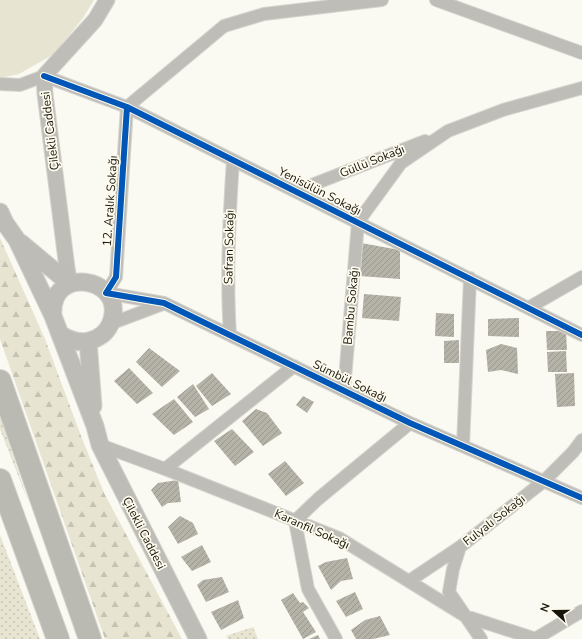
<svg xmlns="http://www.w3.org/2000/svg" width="582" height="639" font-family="'Nunito Sans',sans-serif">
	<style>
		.grass { fill: url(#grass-dots) }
		.forest { fill: url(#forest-firs) }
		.garden { fill: #e8e4d2 }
		.building { fill: url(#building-hatch) }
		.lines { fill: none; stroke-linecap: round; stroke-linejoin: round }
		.minor-casing { stroke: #d5d4ce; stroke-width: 14 }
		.tertiary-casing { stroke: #d5d4ce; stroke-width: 17 }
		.secondary-casing { stroke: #d5d4ce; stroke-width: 19 }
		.motorway-casing { stroke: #d5d4ce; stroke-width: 24 }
		.minor { stroke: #bebdb8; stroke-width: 12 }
		.tertiary { stroke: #bebdb8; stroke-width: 15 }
		.secondary { stroke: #bebcb6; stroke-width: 17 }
		.motorway { stroke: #bab9b2; stroke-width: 22 }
		.cycleway-casing { stroke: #fefbee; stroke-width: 8 }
		.cycleway { stroke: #0057b8; stroke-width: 6 }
		.labels { text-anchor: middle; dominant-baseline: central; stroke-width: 3.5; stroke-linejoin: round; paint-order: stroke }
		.street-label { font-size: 12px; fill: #171409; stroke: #fefbee }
	</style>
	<defs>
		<pattern id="grass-dots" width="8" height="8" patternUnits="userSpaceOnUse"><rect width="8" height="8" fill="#e8e4d2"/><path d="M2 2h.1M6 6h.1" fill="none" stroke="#c6c3b3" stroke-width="1.8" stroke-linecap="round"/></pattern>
		<pattern id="forest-firs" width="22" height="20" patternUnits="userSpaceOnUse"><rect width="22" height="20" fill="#e8e4d2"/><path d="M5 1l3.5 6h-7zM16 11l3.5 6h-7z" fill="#c6c3b3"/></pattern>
		<pattern id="building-hatch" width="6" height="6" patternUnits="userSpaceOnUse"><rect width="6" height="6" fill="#b5b3a8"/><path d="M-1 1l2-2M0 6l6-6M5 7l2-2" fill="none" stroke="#9b998f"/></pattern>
	</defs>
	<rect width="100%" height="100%" fill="#faf9f2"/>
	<!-- grass -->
	<path class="grass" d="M0,417L28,501L0,429Z
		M0,535L40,639H0Z
		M253,627L258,639H228L226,636Z"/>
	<!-- forest -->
	<path class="forest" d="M0,238L45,339L81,436L104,493L182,639H105L0,339Z"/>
	<!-- garden -->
	<path class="garden" d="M0,0H94L83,18L54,54L19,74L0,78Z"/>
	<!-- building -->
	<path class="building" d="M361,243L400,250V279L360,276Z
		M364,294L401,297L399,321L362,318Z
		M436,313L454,314V337L435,336Z
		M519,318V337L488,336V319Z
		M546,331H566L567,350H547Z
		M459,340V363H444V341Z
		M501,344L517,348L518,374L501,370L488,372L486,350Z
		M149,348L180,371L162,387L136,362Z
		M566,351L567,372H548L547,352Z
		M129,368L153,393L137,404L114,381Z
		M212,373L231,394L212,406L196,386Z
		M574,373L575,406L557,407L555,374Z
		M193,384L209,409L195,417L177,397Z
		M303,396L314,402L307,413L296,405Z
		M174,399L193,422L174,435L152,414Z
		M256,409L267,413L282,433L263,446L242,421Z
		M232,429L254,452L235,466L214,441Z
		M285,461L304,483L286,496L268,474Z
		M178,480L181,502L168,503L162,507L151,490L158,483Z
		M180,516L193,523L198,534L178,544L168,527Z
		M202,545L211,562L192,571L181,557Z
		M347,558L353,579L341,581L331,590L318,566L326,562Z
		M222,577L229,592L206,602L197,585L203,580Z
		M355,592L363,609L346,617L336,601Z
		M293,593L300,603L303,602L309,608L303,612L316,632L303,639L281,600Z
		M238,600L244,618L221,630L211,612Z
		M380,616L390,635L373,639H356L351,630L365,620Z
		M318,635L320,639H309Z"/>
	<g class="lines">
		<!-- minor casing -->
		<g class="minor-casing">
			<path id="minor" d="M436,0L582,53
				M0,84L20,85L44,76L127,107L582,335
				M127,107L116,277L106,293L164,303L410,423L582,498
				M127,107L224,26L264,14L382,0
				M296,191L425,141
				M528,308L582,277
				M110,324L163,304
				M230,335C226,277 229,218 233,160
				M344,391L358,222L401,163L448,131L503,110L582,88
				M100,445L165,469L339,538L465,616L536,639
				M463,446L470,278
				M165,469L294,366
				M409,581L460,547
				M336,639L308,589L295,521L318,499L410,423
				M481,639L449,592L453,569L460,547L544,481L573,452L582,440
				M535,639L582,611"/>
		</g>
		<!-- tertiary casing -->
		<g class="tertiary-casing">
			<path id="tertiary" d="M70,284L67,268L45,94L44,76L95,20L107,0"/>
		</g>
		<!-- secondary casing -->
		<g class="secondary-casing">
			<path id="secondary" d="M0,212L5,223L17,240L53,316L95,426L100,445L198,639
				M21,243L70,284
				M53,316C49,264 124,277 112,319C110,327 105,334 97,338C84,345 72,342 60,334
				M88,341L93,406"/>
		</g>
		<!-- motorway casing -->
		<g class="motorway-casing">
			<path id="motorway" d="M0,381L90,639
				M0,480L58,639"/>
		</g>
		<!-- minor -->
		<use href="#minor" class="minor"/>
		<!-- tertiary -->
		<use href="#tertiary" class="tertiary"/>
		<!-- secondary -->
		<use href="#secondary" class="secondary"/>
		<!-- motorway -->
		<use href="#motorway" class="motorway"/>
		<!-- cycleway casing -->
		<g class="cycleway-casing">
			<path id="cycleway" d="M44,76L127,107L582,335
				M127,107L116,277L106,293L164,303L410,423L582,498"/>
		</g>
		<!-- cycleway -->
		<use href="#cycleway" class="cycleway"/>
	</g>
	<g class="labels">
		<!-- street labels -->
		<g class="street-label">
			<text transform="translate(50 131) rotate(-97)">Çilekli Caddesi</text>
			<text transform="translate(372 161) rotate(-22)">Güllü Sokağı</text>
			<text transform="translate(320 191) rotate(27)">Yenisülün Sokağı</text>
			<text transform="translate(110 201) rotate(-86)">12. Aralık Sokağı</text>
			<text transform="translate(229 247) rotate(-89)">Safran Sokağı</text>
			<text transform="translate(351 306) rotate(-85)">Bambu Sokağı</text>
			<text transform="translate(350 381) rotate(26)">Sümbül Sokağı</text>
			<text transform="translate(494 520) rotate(-38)">Fulyalı Sokağı</text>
			<text transform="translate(312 529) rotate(24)">Karanfil Sokağı</text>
			<text transform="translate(144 533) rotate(63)">Çilekli Caddesi</text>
		</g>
	</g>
	<!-- north arrow -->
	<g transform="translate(554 611) rotate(291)" stroke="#fefbee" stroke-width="3" paint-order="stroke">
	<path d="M0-3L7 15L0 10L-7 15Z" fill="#171409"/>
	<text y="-6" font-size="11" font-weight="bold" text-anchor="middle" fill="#171409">N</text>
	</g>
</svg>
